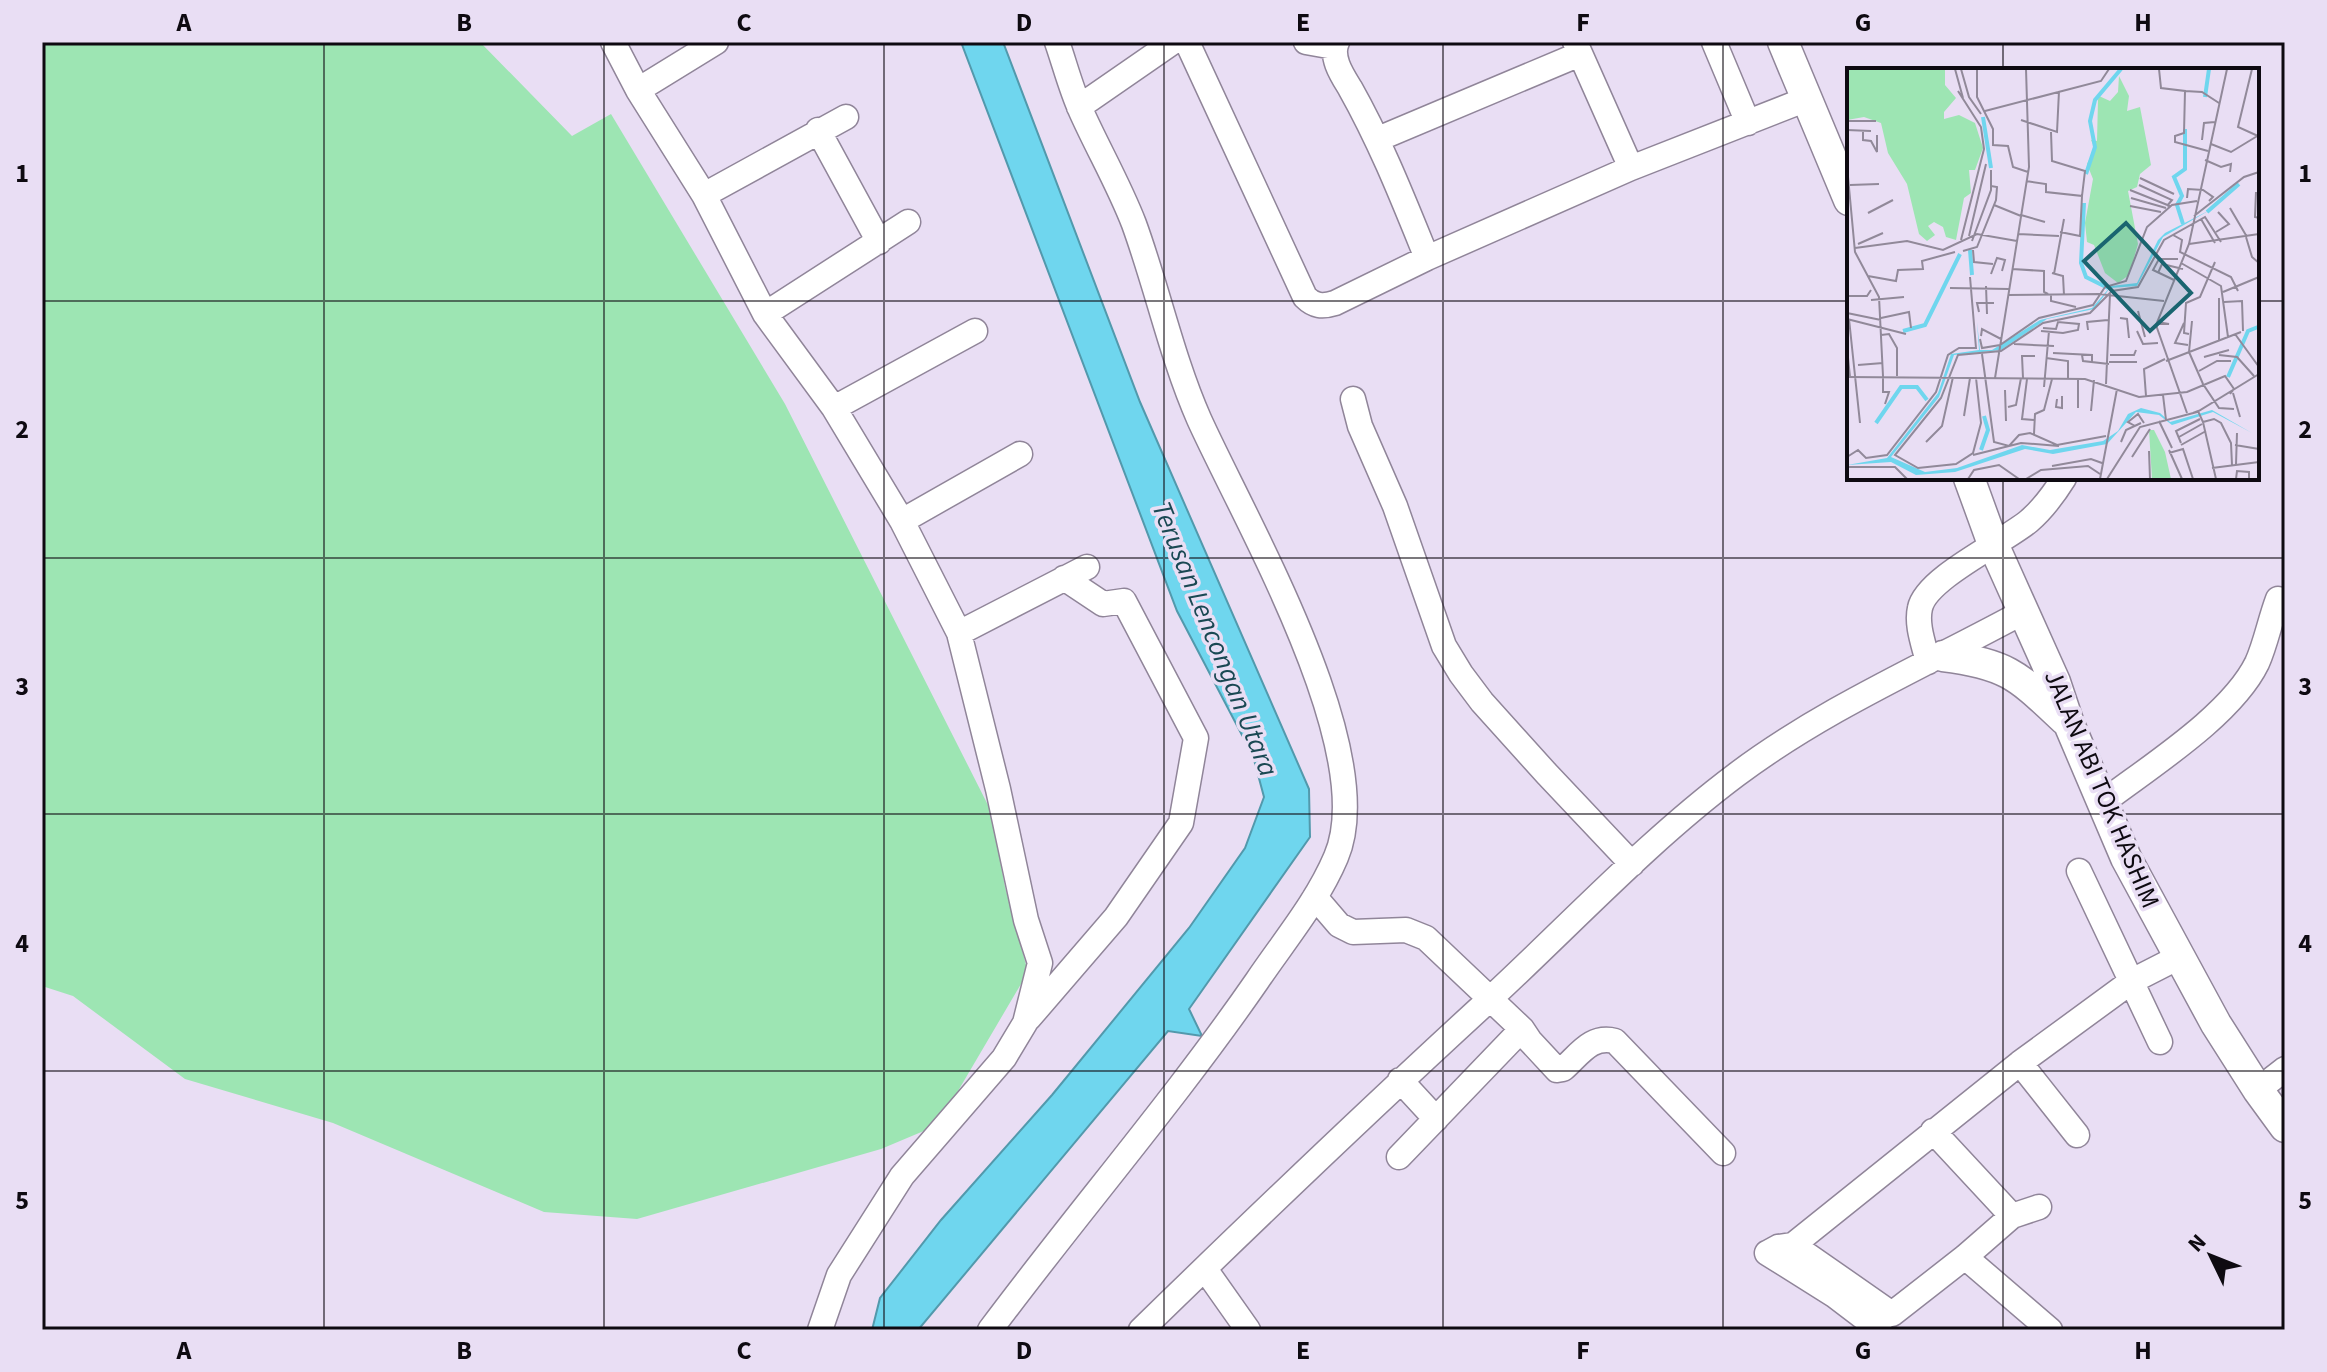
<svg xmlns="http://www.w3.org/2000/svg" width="2327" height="1372" font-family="'Source Sans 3',sans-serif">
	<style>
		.green { fill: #9de5b3 }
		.water { fill: #6fd6ee; stroke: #5299ac; stroke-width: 2 }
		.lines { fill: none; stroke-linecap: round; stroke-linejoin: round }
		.minor-casing { stroke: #908599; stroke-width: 27 }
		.major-casing { stroke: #908599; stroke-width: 33 }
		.minor { stroke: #fff; stroke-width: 24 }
		.major { stroke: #fff; stroke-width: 30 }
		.grid { fill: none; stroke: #0e0a11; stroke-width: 2; stroke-opacity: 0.55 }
		.labels { text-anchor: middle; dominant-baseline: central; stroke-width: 7; stroke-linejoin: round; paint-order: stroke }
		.street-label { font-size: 26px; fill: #0e0a11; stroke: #e9def4 }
		.water-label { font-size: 28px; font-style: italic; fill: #1a4853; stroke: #e9def4 }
		.inset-river { fill: none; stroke: #6fd6ee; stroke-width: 4 }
		.inset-road { fill: none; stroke: #918999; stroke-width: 2 }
		.view { fill: #1a6570; fill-opacity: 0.15; stroke: #1a6570; stroke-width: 4 }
		.inset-edge { fill: none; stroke: #0e0a11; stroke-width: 4 }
		.neatline { fill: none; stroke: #0e0a11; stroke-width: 3 }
		.grid-label { font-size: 26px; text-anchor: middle; font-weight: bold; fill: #0e0a11 }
	</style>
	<rect width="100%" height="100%" fill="#e9def4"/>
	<!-- green -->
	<path class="green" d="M42,42H480L572,136L611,114L785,404L991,811L1005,887L1028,972L938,1125L881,1149L637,1219L544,1212L333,1123L185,1079L73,996L42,986Z"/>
	<!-- water -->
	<path class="water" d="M961,42H1003L1140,402L1309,789L1310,837L1189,1009L1202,1036L1168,1031L918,1330H872L880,1298L941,1220L1052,1095L1189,928L1245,848L1264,797L1253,756L1177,611Z"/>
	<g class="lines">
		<!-- minor casing -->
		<g class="minor-casing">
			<path id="minor" d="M613,42L638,90L704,195L765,314L834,408L902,521L959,633L998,789L1026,920L1040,963L1025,1023L1004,1058L902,1176L839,1275L820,1330
				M1187,42L1305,297C1314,306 1322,307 1335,303L1427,258L1631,168L1807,99
				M1306,42L1334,47
				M1337,42C1330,57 1342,75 1350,88C1381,143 1403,199 1427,258
				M1575,42L1631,168
				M1714,42L1748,123
				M638,90L716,42
				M1079,107L1173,42
				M818,130L879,242
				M1378,139L1580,54
				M704,195L846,117
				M765,314L908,222
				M1353,399L1360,426L1395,506L1444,646L1461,674L1482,702L1546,773L1632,864
				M834,408L975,331
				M902,521L1020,454
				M959,633L1087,567
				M1928,662C1924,645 1916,625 1920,608C1926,578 2004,542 2029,521C2043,509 2054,494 2064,478
				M2102,803C2149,767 2231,716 2257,663C2266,643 2270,620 2278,599
				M2079,871L2160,1042
				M1315,897L1339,925L1353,932L1406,930L1426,938L1522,1029L1530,1041L1557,1070L1563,1069C1580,1054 1591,1035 1615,1041L1723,1153
				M1029,1018L1116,917L1181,823L1196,738L1124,601L1103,604L1064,578
				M2020,1063L2077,1135
				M1400,1080L1436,1119
				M2258,1090L2285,1069
				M1933,1131L2012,1216
				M1399,1157L1522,1029
				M1793,1245L1892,1314L1965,1257L2012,1216L2039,1207
				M1767,1253L1778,1247L1793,1245L2020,1063L2132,981L2179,957
				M1767,1253L1834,1295L1880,1330
				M1965,1257L2050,1330
				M1205,1269L1248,1330
				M990,1330C1078,1212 1174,1101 1257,981C1284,941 1317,902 1336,857C1381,752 1244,519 1199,419C1172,358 1157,287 1134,224C1119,185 1098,149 1081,111C1071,89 1065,65 1057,42
				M1141,1330C1256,1218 1372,1107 1491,998C1572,923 1648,841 1736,775C1825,708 1928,664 2025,611"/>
		</g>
		<!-- major casing -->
		<g class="major-casing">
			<path id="major" d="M1783,42L1849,200
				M1969,478L1993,544L2055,682L2069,724L2126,858L2216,1024L2258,1090L2285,1127
				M1943,656C2009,664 2019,677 2065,720"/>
		</g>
		<!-- minor -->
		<use href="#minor" class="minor"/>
		<!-- major -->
		<use href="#major" class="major"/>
	</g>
	<!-- grid -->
	<path class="grid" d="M324,42V1330M604,42V1330M884,42V1330M1164,42V1330M1443,42V1330M1723,42V1330M2003,42V70M42,301H1849M2257,301H2285M2003,478V1330M42,558H2285M42,814H2285M42,1071H2285"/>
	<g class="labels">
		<!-- street labels -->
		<g class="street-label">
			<text transform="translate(2102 789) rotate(67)">JALAN ABI TOK HASHIM</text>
		</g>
		<!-- water labels -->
		<g class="water-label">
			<text transform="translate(1215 639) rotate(68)">Terusan Lencongan Utara</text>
		</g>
	</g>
	<!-- overview -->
	<g transform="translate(1847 68)">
		<rect width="412" height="412" fill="#e9def4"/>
		<path d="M0,1H98V17L109,30L97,44V51L112,47L128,55L136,80L128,102H122L124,125L117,130L109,172L99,169L96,159L87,154L81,158L88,167L80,173L72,166L60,116L41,85L34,55L17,49L0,52ZM272,8L282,28L280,43L293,39L304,97L293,106L290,119L281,123L291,176L282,207L271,215L258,205L247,177L240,174L238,155L246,111L240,96L248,80L244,72L250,73L251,32L252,28L263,33L271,24ZM302,362H307L318,384L324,411H305Z" fill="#9de5b3"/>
		<path d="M363,142L316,169L290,218L263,220L247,241L200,251L154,282L107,287L92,329L44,389L78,404L110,400L175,377L203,382L256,373L271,363L281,346L294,340L313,345L323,354L365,342L405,365L366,344L325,357L312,347L289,344L260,376L206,386L178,381L108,404L69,407L44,394L0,397L40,390L91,325L104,286L132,282L130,254L133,282H145L193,252L245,240L264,218L290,215L311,172L318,165Z" fill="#6fd6ee"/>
		<path class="inset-river" d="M358,29L362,1M136,49L144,100M239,106L248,79L243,53L248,32L274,1M237,135L234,195L239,209L261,220M360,144L392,116M336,156L330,137L335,128L327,109L338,101V61M123,182L125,207M56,263L78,257L113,186M381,309L401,263L411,259M29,355L54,319H70L80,332M134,382L141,362L137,348"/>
		<path class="inset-road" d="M108,1L116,30M114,1L122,29L134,46M130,1V29L146,61V77L161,78L166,99L181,104M312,1L314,20L338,23L337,65L328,68V74L361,83M405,1L391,59L411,68M111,23L134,59L137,81L114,172M338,23L355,24L372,35M138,43L254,13L262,1M174,52L210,64L212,23M0,53H29M0,62L24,63M16,62V72L24,73L30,84V67M204,64L205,93L238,103L235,128M355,72L357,55L368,54M364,76L384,84L412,67M358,92L374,99L384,96L383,104M0,98L8,184L32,229L36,308M293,110L327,126M179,113L199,116V124L235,128L233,168L213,164M3,117L32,116M292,117L325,132L320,138M283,122L323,138M409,124L408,149L412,150M284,130L319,140M340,130L341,121L356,122L366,129L362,133M147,137L174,148M283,138L314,144M383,140L400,169M21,145L46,132M174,147L198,154M347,148L397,109L412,104M354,151L368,175M369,164L382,156L371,144M171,166L212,168M326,167L335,172L333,184L384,209L391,223M122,168L139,96M399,169L405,189L412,195M125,173L144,122V102M11,176L36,165M342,176L412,166M8,180L60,173L96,182L130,166L170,173M126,182L127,194L146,196M116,183L130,179L149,132L150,119L144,118M334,195L374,218L381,269M165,201L197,203V224L201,226M205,205L216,208L217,227M311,205L315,196L336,201M144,206L150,190L158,192L155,203M207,206L217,151M21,208L49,213L51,202L76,201L75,193L108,184M327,212L306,202L312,191H331M139,218L140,246M103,220L162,221M376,224L412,209M161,227L252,226L317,233M204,227V233L229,239M0,228H20L24,222M372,230V272M24,232L57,229M377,234L395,233L396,263M291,243L298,269M132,244L130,235H147M0,245L34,252M34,250L62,244L64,260M273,250L280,251L282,270M0,251L59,266M2,251L13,355M345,253L342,284L356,316L372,340L387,341M337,255L328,275L341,277M309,256H322L310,254M241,262L240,254L261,252M194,263L216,265L231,262L232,256L211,254L209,261L196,260M290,263L296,276L311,275M342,266L337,265L339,235L353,229L368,194M388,266L412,299M34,267L42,266L50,280V308M134,268L135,261L154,271M133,271L135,280L153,277L192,250L246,237L258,219L279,213L300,159L325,137L350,133M167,276L207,278M0,280L3,309M206,285L245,287V294M135,286L147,374L162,378L172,367L183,365L210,377L259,368M235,287L236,293L262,296M263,287H287L289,282M372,287L390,289L407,308M357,289L382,282M199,290L221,293V311M319,293L394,264M262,294H290M11,297L36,295M352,303L370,293H384M36,308V324H42L38,336M0,309L238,311L292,329L340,324L378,308L387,321L383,326M129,310L134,355L126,385L109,396L71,400L48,387L94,330L111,287L154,283L196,255L243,245L265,223L291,219L317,172L358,149L374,174M148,310L182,99L179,1M176,310L175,288H188M180,311L175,351L187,352M231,311V340M259,316L263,226M197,319L202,263M158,322L159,353M386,325L393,349M316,327L319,352M299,328L297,301L318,291M210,331L209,339L215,340V328M161,339L169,337L174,310M244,343L247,312M340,345L309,257L342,176L380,1M346,345L351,343L356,354L369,411M117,348L123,310M312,353L325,380M356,354L367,351L374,355L384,375L385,397M288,358L281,354L291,346L297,355M187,366L188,346L197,342L205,311M332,369L355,356M79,374L95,358L106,309M274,374L279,362L294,355M334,375L329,363L353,351M334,377L359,363M388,377L412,381M322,382L335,411M302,383L303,411M322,385L336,381L346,411M126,387L174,375L212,378M0,389L11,382L19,390L40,387L89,324L101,287L112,280H129L123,209M285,389L303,361M389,396L390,365M205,398L244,391L255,395M0,399H48L60,411M365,400L412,394M121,411L127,402L152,397L172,411M179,411L194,402L241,398L253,406M253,411L270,321M260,411L293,359L350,344L412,306M389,411L390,403L402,404V411"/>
		<path class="view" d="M279,155L344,225L303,263L237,193Z"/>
		<rect width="412" height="412" class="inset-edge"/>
	</g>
	<!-- border -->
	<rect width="2327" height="1372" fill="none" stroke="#e9def4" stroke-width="88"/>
	<!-- north arrow -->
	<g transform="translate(2211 1256) rotate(313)" stroke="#e9def4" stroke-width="6" paint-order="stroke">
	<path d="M0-6L14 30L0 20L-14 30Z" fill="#0e0a11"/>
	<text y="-12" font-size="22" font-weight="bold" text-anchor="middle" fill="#0e0a11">N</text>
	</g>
	<rect x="44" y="44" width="2239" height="1284" class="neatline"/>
	<g class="grid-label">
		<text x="184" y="31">A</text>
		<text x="464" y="31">B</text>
		<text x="744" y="31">C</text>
		<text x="1024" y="31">D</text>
		<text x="1303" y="31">E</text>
		<text x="1583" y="31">F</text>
		<text x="1863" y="31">G</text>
		<text x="2143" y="31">H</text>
		<text x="22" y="182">1</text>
		<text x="2305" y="182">1</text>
		<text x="22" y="438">2</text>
		<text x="2305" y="438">2</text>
		<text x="22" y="695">3</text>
		<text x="2305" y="695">3</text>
		<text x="22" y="952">4</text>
		<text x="2305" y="952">4</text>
		<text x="22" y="1209">5</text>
		<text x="2305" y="1209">5</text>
		<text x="184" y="1359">A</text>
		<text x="464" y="1359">B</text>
		<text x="744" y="1359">C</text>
		<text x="1024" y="1359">D</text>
		<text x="1303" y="1359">E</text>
		<text x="1583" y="1359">F</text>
		<text x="1863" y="1359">G</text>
		<text x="2143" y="1359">H</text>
	</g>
</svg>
